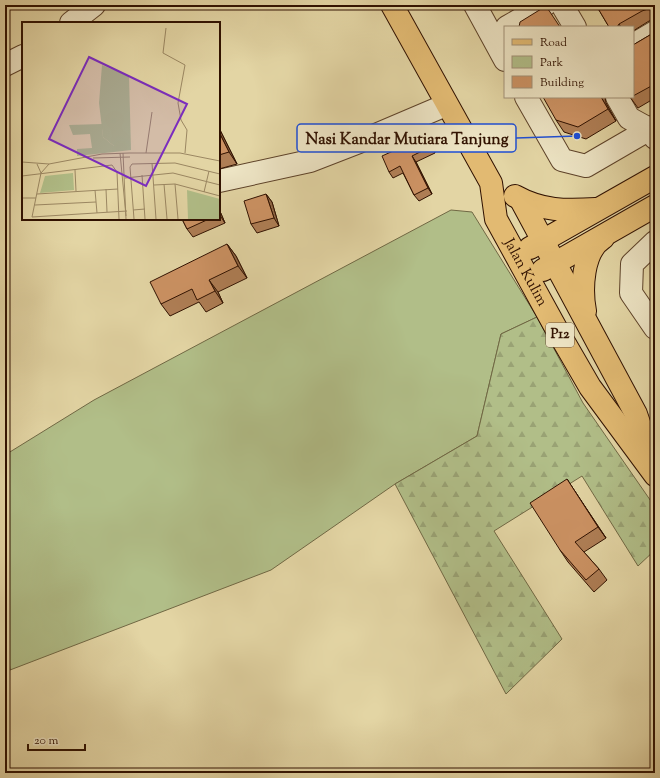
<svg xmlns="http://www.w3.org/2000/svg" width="660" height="778" font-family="'Sorts Mill Goudy',serif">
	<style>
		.green { fill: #b1be88; stroke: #706844 }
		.forest { fill: url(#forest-firs); stroke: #706844 }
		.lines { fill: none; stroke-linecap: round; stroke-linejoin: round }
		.minor-casing { stroke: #5d4229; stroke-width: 24 }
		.major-casing { stroke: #301100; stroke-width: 24 }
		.minor { stroke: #ede4c4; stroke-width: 22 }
		.major { stroke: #e2ba72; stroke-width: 22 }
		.wall { fill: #af7e55; stroke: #301100 }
		.shaded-wall { fill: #8f6645; stroke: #301100 }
		.building { fill: #cc9263; stroke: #301100 }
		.labels { text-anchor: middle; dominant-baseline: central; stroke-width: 3.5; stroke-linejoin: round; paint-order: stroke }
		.shield { fill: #ede4c4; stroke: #69503b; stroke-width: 1 }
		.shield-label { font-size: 14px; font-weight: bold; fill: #301100 }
		.street-label { font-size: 15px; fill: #301100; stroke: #ede4c4 }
		.inset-road { fill: none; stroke: #9b8762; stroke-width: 1 }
		.view { fill: #7b2cbf; fill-opacity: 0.15; stroke: #7b2cbf; stroke-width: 2 }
		.inset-edge { fill: none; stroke: #301100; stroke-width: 2 }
		.leader { fill: none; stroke: #1d4ed8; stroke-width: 1.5 }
		.callout-dot { fill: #1d4ed8; stroke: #ede4c4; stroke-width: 1.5 }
		.callout { fill: #ede4c4; stroke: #1d4ed8; stroke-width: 1.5 }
		.callout-label { font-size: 16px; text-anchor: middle; font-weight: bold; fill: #301100 }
	</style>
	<defs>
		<pattern id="forest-firs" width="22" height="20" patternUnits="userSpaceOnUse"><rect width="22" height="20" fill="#b1be88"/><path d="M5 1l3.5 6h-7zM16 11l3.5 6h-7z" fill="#99a274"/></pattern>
	</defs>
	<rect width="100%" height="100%" fill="#e3d5a4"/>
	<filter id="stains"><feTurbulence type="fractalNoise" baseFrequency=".005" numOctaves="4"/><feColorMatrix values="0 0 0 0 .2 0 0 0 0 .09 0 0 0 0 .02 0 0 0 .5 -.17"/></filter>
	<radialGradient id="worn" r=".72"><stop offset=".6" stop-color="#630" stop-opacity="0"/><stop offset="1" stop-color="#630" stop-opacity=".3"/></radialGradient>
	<!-- green -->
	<path class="green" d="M451,210L472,212L537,317L501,334L477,436L395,484L271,570L10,670L5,628V455L94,400Z"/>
	<!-- forest -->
	<path class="forest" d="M537,317L583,403L655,507V550L638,566L582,476L494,531L562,639L506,694L395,484L477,436L501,334Z"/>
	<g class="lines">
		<!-- minor casing -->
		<g class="minor-casing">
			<path id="minor" d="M475,5L505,60
				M562,5L575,27
				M71,23L94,5
				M507,27L545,5
				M633,45L655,32
				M5,65L23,56
				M526,97L562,160L586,166L655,126
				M617,97L629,118L649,129L655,138
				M219,181L310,161L359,142L446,105
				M655,242L632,264L631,293L655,328"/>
		</g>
		<!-- major casing -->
		<g class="major-casing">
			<g id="major">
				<path id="s1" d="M392,5L491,183L496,219L557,330L590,387L655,475"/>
				<path d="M515,196C542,211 565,211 596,209"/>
				<path d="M521,200L636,414L652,461"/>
				<path d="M530,248L655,177"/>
				<path d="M543,270L655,206"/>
				<path d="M585,311C581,290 582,251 603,238"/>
			</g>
		</g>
		<!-- minor -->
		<use href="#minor" class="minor"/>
		<!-- major -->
		<use href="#major" class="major"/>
	</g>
	<!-- wall -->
	<path class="wall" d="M596,5H655V20L649,21L633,31V27H609Z
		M655,32V98L638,108L630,97H633V45Z
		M606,103L616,121L586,139L564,132L556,120Z
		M219,128L237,164L219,169Z
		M427,136L435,153L416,162L432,194L419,201L414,195L403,173L393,178L389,172Z
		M266,194L272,202L279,226L257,233L251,224Z
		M219,209L225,223L193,237L187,229L182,219H219Z
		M227,244L236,256L247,278L218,292L223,303L206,312L199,302L170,316L161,304Z
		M574,490L606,538L584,552L599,569L607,580L594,592L568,562L560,550Z"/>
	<!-- shaded-wall -->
	<path class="shaded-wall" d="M619,24L621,27H617Z
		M601,97H605L606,103L616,121L608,109Z
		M219,128L237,164L229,152L219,132Z
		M422,130L427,136L435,153L430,147Z
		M412,156L416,162L432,194L428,188Z
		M266,194L272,202L279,226L274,218Z
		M219,209L225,223L219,214Z
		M227,244L236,256L247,278L238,266Z
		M209,280L218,292L223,303L215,291Z
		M567,479L574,490L606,538L598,527Z"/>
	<!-- building -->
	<path class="building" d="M596,5H655V12L654,11L648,9L642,11L619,24L617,27H609Z
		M546,6L560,27H519L520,22Z
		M655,32V84L633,96V45Z
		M543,97H601L608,109L578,127L556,120Z
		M422,130L430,147L412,156L428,188L414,195L400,166L389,172L382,156L402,147L399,141Z
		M219,132L229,152L219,155Z
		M266,194L274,218L251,224L244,201Z
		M182,219H209L187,229Z
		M227,244L238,266L209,280L215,291L197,300L192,289L161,304L150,282Z
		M567,479L598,527L575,542L599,569L586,580L560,550L530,503Z"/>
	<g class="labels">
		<!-- shield labels -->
		<rect class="shield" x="546" y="323" width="28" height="24" rx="3"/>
		<g class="shield-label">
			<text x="560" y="335">P12</text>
		</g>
		<!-- street labels -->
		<g class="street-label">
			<text stroke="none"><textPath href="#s1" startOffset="301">Jalan Kulim</textPath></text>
		</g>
	</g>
	<!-- overview -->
	<g transform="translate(22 22)">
		<rect width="198" height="198" fill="#e3d5a4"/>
		<path d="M80,43L107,54L109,128L92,130V124L81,115L77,81ZM51,151L52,168L18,171L23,154Z" fill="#b1be88"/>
		<path d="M80,102L81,115L92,124V130L55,134V127L70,126L68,112L51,113L47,103Z" fill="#b1be88"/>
		<path d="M165,168L198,177V197H166Z" fill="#b1be88"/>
		<path class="inset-road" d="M144,6L141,31L163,43L156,81L159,98L165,108L163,131M98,131L104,194M101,131L104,197M124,131L130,90M71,136L108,135M0,140L27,142L80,132L107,131H158L198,139M130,141L134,197M15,142L19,151L10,195L105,189M53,148L54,169M19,151L27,142M120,153L123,197M0,154L90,143L95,150L97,197M103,156L151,151L198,163M142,162L145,197M153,162L156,197M132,163L153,162L198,174M84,167L85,190M73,168L75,191M182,170L187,149M15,172L96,167M0,176H14M13,183L74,180M111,188L123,187M112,197L108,145L110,142L153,141L198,152"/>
		<path class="view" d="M67,35L165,82L124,164L27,117Z"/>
		<rect width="198" height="198" class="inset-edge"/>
	</g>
	<!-- callouts -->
	<path class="leader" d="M577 136L516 138"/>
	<circle class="callout-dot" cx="577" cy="136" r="4"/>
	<rect class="callout" x="297" y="124" width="219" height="28" rx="4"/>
	<g class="callout-label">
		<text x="407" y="144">Nasi Kandar Mutiara Tanjung</text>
	</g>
	<!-- margin -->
	<rect width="660" height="778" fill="none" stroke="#e3d5a4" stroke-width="20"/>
	<rect x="6" y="6" width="648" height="766" fill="none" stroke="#301100" stroke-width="2"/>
	<rect x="10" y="10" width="640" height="758" fill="none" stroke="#301100"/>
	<!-- legend -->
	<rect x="504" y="26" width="130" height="72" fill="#ede4c4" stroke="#a19076"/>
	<rect x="512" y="39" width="20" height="6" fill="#e2ba72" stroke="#a19076"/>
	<text x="540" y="46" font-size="12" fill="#301100">Road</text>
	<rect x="512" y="56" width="20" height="12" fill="#b1be88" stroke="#a19076"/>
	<text x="540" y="66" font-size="12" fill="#301100">Park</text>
	<rect x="512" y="76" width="20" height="12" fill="#cc9263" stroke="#a19076"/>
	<text x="540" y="86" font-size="12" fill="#301100">Building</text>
	<!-- scale -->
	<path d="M28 744v6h57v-6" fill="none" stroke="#301100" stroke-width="2"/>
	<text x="34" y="744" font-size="12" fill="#301100" stroke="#ede4c4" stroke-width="3" paint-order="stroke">20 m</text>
	<rect width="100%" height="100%" filter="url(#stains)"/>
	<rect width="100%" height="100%" fill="url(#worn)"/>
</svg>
